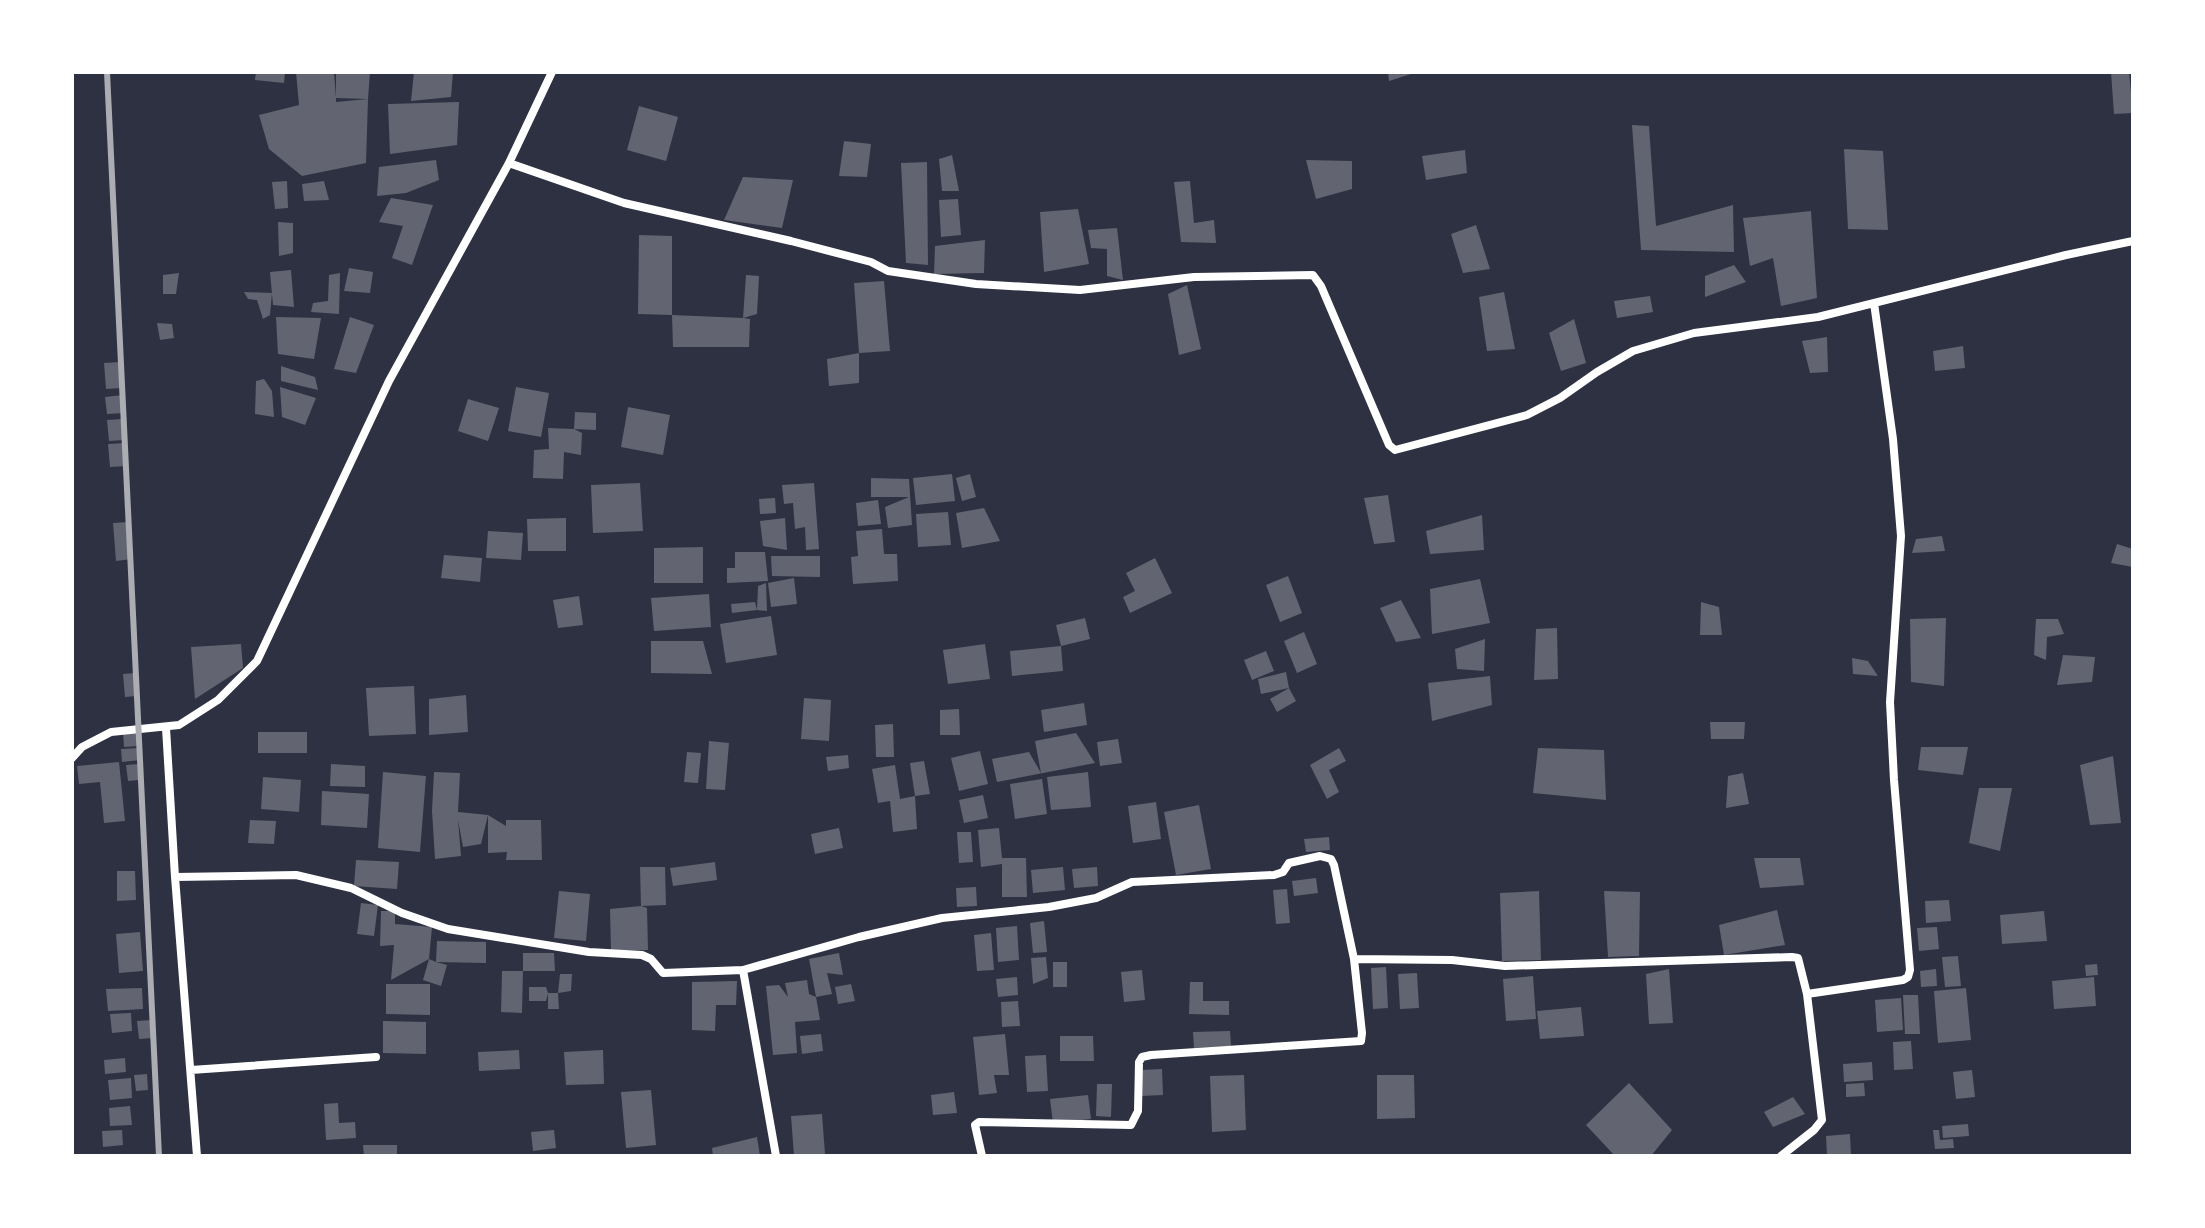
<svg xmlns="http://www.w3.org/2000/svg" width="2205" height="1228" font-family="'Source Serif 4',serif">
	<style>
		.building { fill: #626471 }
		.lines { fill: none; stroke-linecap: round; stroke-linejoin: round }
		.minor { stroke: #fff; stroke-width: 8 }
		.rail { stroke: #abadb3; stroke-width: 6 }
	</style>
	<rect width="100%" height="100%" fill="#2d3142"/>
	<!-- building -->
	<path class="building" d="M256,72H285L284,83L255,80Z
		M296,72H334L336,98V73L370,72L368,99L336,98V102L368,99L366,163L302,176L269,149L259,115L299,105Z
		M414,72H453L451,97L411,101Z
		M1388,72H1414V73L1389,81Z
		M2111,72H2129L2133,113L2114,114Z
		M459,102L457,145L390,154L388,104Z
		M639,106L678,117L666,161L627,150Z
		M1632,125L1649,126L1656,226L1733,205L1734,252L1641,250Z
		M844,141L871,144L867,177L839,176Z
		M1844,149L1883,151L1888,230L1848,229Z
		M1465,150L1467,173L1426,180L1422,156Z
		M952,155L959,191H942L939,159Z
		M436,160L439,180L406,193L377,196L379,167Z
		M1306,160L1352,161V189L1316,199Z
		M927,162L928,265L906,263L901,163Z
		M743,177L793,180L782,228L724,220Z
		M287,181L288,208L275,209L272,182Z
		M324,181L329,200L304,201L302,184Z
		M1190,181L1194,223L1214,220L1216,243L1181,242L1174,182Z
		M391,198L433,205L412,265L392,258L403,226L379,222Z
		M958,199L961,235L941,237L939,200Z
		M1078,209L1089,264L1044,272L1040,212Z
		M1811,211L1817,298L1781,306L1773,258L1750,266L1743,218Z
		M278,222L293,223V253L279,256Z
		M1476,225L1490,269L1463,273L1451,234Z
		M1117,228L1123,280L1107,276V249L1091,248L1088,230Z
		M639,235L672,236V315L743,318L746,275L759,276L757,314L743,318L750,319L749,347H673L672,315L638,314Z
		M985,240L984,273L934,274L935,246Z
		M1734,265L1746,282L1705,297V276Z
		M349,268L373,272L370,293L344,291Z
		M291,270L294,307L273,305L270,272Z
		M179,273L176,294H163V275Z
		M340,273L339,314L311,312L313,303L328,301L329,275Z
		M884,281L890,351L859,353L854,283Z
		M1187,285L1201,349L1179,355L1168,294Z
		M244,292L272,293L270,315L263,319L257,300L248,299Z
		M1504,292L1515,349L1487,351L1479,297Z
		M1650,296L1653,312L1617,318L1614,301Z
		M276,317L321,318L314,359L278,354Z
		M350,317L374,325L356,373L334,369Z
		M1574,319L1586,363L1561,371L1549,333Z
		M157,323L172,324L174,338L160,340Z
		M1827,337L1828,372L1810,373L1802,341Z
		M1963,346L1965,368L1935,371L1933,351Z
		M859,353V383L829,386L827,359Z
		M120,362L122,388L106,389L104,363Z
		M281,366L315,377L318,390L281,381Z
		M264,379L272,391L274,417L255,414L256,381Z
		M280,387L316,398L305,425L282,417Z
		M516,387L549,393L541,437L508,431Z
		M123,395L124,413L107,414L105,397Z
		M468,399L499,408L488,441L458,431Z
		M628,407L670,415L663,455L621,447Z
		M575,412L596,413V430L574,429Z
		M122,419L124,440L109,441L107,420Z
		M548,428L574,429L582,433L581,455L564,452L563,479L533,478L534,450L549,449Z
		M125,443L127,466L110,467L108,444Z
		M952,474L955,501L916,505L913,478Z
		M970,474L976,497L962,501L956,478Z
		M871,478L909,479L912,525L888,528L885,507L909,497H871Z
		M640,483L643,531L593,533L591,485Z
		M814,483L819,549L806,550L805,527L795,529L793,503L784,504L782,485Z
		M1388,495L1395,542L1374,544L1364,498Z
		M775,498L776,513L760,514L759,499Z
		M878,500L881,524L858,526L856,503Z
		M984,508L1000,541L962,548L956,513Z
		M948,512L951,545L918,547L916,514Z
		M1482,515L1484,550L1430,554L1426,531Z
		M566,518V551H528L527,519Z
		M785,518L787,550L763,546L760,521Z
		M129,522L132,559L116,561L113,523Z
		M882,529L884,554H897L898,581L853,584L851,557L858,556L856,531Z
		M488,531L523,533L521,560L486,558Z
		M1942,536L1945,551L1912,553L1916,539Z
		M2117,544L2133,549V567L2111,563Z
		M703,547V583H654V548Z
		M735,552H765L768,581L727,583V568H735Z
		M444,555L482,558L480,582L441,578Z
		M771,556H820V577L772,576Z
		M1155,558L1172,593L1130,613L1123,597L1135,591L1126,573Z
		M1288,576L1302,613L1280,622L1266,585Z
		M794,578L797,604L771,607L768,583Z
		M1480,579L1490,623L1432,634L1430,589Z
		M766,583L767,611L757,610L758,586Z
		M709,594L711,627L654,631L651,598Z
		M579,596L583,625L558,628L553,600Z
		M1401,600L1421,638L1396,642L1380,608Z
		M755,602L757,610L732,613L731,604Z
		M1701,602L1719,607L1722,635H1700Z
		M771,616L777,655L726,663L720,624Z
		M1085,618L1090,639L1061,646L1063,671L1012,676L1010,651L1061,646L1056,625Z
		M1946,618L1944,686L1911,682L1910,619Z
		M2036,619H2058L2064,634L2047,637L2046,660L2034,655Z
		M1557,628L1558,679L1534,680L1536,629Z
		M1304,632L1317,664L1297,673L1284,641Z
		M1485,639L1484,671L1457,669L1455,649Z
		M651,641H703L712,674L651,673Z
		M241,644L243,668L195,699L191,647Z
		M985,644L990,679L948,684L943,650Z
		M1266,651L1274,671L1252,680L1244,660Z
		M2063,655L2095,657L2092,682L2057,685Z
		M1852,658L1868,661L1878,676L1853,674Z
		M1286,672L1289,688L1261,694L1258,679Z
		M135,673L137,696L125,697L123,674Z
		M1490,676L1492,705L1432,721L1428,683Z
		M414,686L416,734L369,736L366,688Z
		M1289,688L1296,701L1277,712L1270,699Z
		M466,695L468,732L429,735V699Z
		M804,698L831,700L829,741L801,739Z
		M1084,703L1087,725L1044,732L1041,710Z
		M959,709L960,735H940V710Z
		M1710,722H1745L1744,739H1711Z
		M893,724L894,757H876L875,725Z
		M137,731L139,746L124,747L123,732Z
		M258,732H307V753H258Z
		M1076,733L1095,763L997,782L992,759L1029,752L1041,773L1035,741Z
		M1118,739L1122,763L1100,766L1097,742Z
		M709,741L729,743L725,790L706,789Z
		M1921,747H1968L1963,775L1918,770Z
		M139,748L140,760L122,762L121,749Z
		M1339,748L1346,761L1329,770L1339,792L1327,799L1310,765Z
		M1538,748L1604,750L1606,800L1533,793Z
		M980,751L988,784L959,791L951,758Z
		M687,752L701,753L698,783L684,782Z
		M848,755L849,768L828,771L826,757Z
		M2113,756L2121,823L2090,825L2080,765Z
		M924,761L930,794L915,796L910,763Z
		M119,762L125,821L104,823L100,782L79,784L77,766Z
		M138,764L139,780L128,781L126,765Z
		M331,764L365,766V787L330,786Z
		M895,765L900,799L915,796L917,829L893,832L890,801L878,803L872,769Z
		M383,772L426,776L420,852L378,848Z
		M434,772L460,773L458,812L488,815L481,844L463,847L458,820L461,856L435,859L432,811Z
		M1088,772L1091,807L1051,810L1047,777Z
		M1743,773L1749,804L1726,808L1728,776Z
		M263,777L301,780L299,812L261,809Z
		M1042,779L1047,814L1015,819L1010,784Z
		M1979,788H2012L2000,851L1969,843Z
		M322,791L369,794L367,828L321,825Z
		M983,795L988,818L964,823L959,800Z
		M1156,802L1161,839L1133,843L1128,806Z
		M1199,805L1211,869L1176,875L1164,812Z
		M488,815L506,826V820H541L542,860H506L507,852L488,853Z
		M250,820L276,821L274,844L248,843Z
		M839,828L843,848L815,854L811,834Z
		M999,828L1002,858H1026L1027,897H1002V864L981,867L978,830Z
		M957,832H971L973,862L959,863Z
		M1329,837L1330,850L1306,852L1304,839Z
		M1754,858H1800L1804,885L1760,888Z
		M356,860L399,862L397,889L354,886Z
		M715,862L717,880L673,886L670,868Z
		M640,867H665L666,905L641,906Z
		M1063,867L1065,890L1033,893L1031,870Z
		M1097,867L1098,886L1074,888L1072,869Z
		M117,871H135L136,900L117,901Z
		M1316,878L1318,893L1294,896L1292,881Z
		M976,887L977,906L957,907L956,888Z
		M1287,889L1290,923L1276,924L1273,890Z
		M559,891L590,894L586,941L554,938Z
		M1539,891L1541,960L1502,961L1500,893Z
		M1604,891L1640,892L1639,956L1608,957Z
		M1949,900L1951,921L1926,923L1925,901Z
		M361,903L378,905L374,936L357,934Z
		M641,906L647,908L648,950L611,951L610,909Z
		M1777,910L1785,945L1724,955L1719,925Z
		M381,911H395V924L432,927L429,959L391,980L394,945L380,946Z
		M2044,911L2047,941L2002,944L2000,915Z
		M1044,921L1047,952L1033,953L1030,923Z
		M1017,926L1019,960L998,962L996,928Z
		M1937,927L1939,949L1919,951L1917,928Z
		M140,932L143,971L119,973L116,934Z
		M991,933L994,970L977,971L974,935Z
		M437,941L486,942V963L436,962L447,965L441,986L423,980L429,959L436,962Z
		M523,953H554L555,971H523Z
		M839,953L843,975L827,973L832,994L816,997L820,1020L795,1022L797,1053L773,1055L766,986L779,985L788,997L785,983L807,980L809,994L816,997L809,959Z
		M1958,956L1961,986L1945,987L1942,957Z
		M1046,957L1048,978L1033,984L1031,958Z
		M1053,962H1067V987H1053Z
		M2097,964L2098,975L2086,976L2085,965Z
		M1386,967L1388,1008L1373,1009L1371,968Z
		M1669,969L1673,1023L1649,1024L1646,974Z
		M1936,969L1937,986L1921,987L1920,971Z
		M1142,970L1145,1000L1124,1002L1121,972Z
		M502,971H523L522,1013L501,1012Z
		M1417,973L1419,1008L1400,1009L1398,974Z
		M560,974H572L571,991L558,993Z
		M1533,976L1536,1019L1506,1021L1503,979Z
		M1017,977L1018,995L998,997L996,979Z
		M2094,977L2096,1006L2054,1009L2052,981Z
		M737,981L736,1005H716L715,1031L692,1030V982Z
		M1190,982H1203V1001H1229V1015L1189,1014Z
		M386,984H430V1015L386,1014Z
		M851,984L855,1001L838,1004L835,987Z
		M529,987H546L548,993H558L559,1009H548V993L546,1001H529Z
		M142,988L143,1009L108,1011L106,989Z
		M1966,988L1971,1040L1938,1043L1934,991Z
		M1903,995H1918L1920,1034H1905Z
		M1901,998L1903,1030L1877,1032L1875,1000Z
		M1018,1001L1020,1026L1002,1027L1001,1002Z
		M1581,1007L1584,1036L1540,1039L1537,1011Z
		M131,1013L132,1031L112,1033L110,1014Z
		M152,1020L153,1038L139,1039L137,1021Z
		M383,1021L426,1022V1054L383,1053Z
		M1230,1031L1231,1046L1194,1048L1193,1032Z
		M821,1034L823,1051L802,1054L800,1036Z
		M1005,1034L1009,1075H994L997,1093L979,1095L973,1037Z
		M1060,1036H1093L1094,1061H1060Z
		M1911,1041L1913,1069L1894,1070L1893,1042Z
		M519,1050L520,1069L479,1071L478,1052Z
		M603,1050L604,1084L566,1085L564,1052Z
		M1046,1055L1048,1091L1027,1092L1025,1056Z
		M125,1058L126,1072L105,1074L104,1060Z
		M1872,1062L1873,1080L1844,1082L1843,1064Z
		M1162,1069L1163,1095L1141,1096V1070Z
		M1972,1070L1975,1097L1956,1099L1953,1072Z
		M147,1074L148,1090L136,1091L134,1075Z
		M1244,1075L1246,1130L1212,1132L1210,1076Z
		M1377,1075H1414L1415,1118L1377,1119Z
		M131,1078L132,1098L110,1100L108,1080Z
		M1629,1083L1672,1130L1651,1156H1615L1586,1125Z
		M1864,1083L1865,1096L1846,1097V1084Z
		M1097,1084H1112L1111,1117L1096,1116Z
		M651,1090L656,1145L626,1148L621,1092Z
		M954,1092L957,1113L933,1115L931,1095Z
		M1088,1095L1091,1119L1053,1123L1050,1099Z
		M1793,1097L1805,1114L1773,1127L1764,1112Z
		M338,1103L339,1123L355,1122L356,1138L326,1140L324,1104Z
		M130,1106L132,1125L110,1126L109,1108Z
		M822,1114L825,1154L794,1156L791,1116Z
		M1968,1124L1969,1136L1943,1138L1942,1126Z
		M122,1130L123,1145L103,1147L102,1131Z
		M554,1130L556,1148L533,1151L531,1132Z
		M1933,1130H1939L1940,1140L1953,1139L1954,1148L1935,1149Z
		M1850,1134L1851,1156H1827L1826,1136Z
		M757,1137L760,1156H713L712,1148Z
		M363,1145H397V1156H364Z"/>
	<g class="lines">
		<!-- minor -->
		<path class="minor" d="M509,163L624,203L791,241L871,262L888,271L976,284L1080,290L1194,277L1313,275L1321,286L1389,445L1395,450L1527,415L1560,398L1597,372L1633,351L1694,333L1818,317L2066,255L2133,241
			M166,728L175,877L296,875L351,888L402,913L448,929L589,952L642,955L651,959L663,973L743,970L859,937L942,918L1049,907L1096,898L1132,882L1274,875L1283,872L1289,863L1320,856L1331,859L1334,865L1354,959L1452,960L1505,966L1792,957L1798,958L1807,994
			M72,758L82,747L111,732L179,725L218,700L257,661L389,381L509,163L552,72
			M175,877L197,1156
			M743,970L776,1156
			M191,1070L376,1057
			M982,1156L975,1125L979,1122L1131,1125L1138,1111L1139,1062L1142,1057L1151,1055L1361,1041L1362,1033L1354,959
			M1781,1156L1814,1130L1822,1120L1807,994L1903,980L1908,977L1910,970L1894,780L1890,702L1901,536L1893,439L1874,303"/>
		<!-- rail -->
		<path class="rail" d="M107,72L159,1156"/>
	</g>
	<!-- border -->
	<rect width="2205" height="1228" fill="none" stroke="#ffffff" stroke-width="148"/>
</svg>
